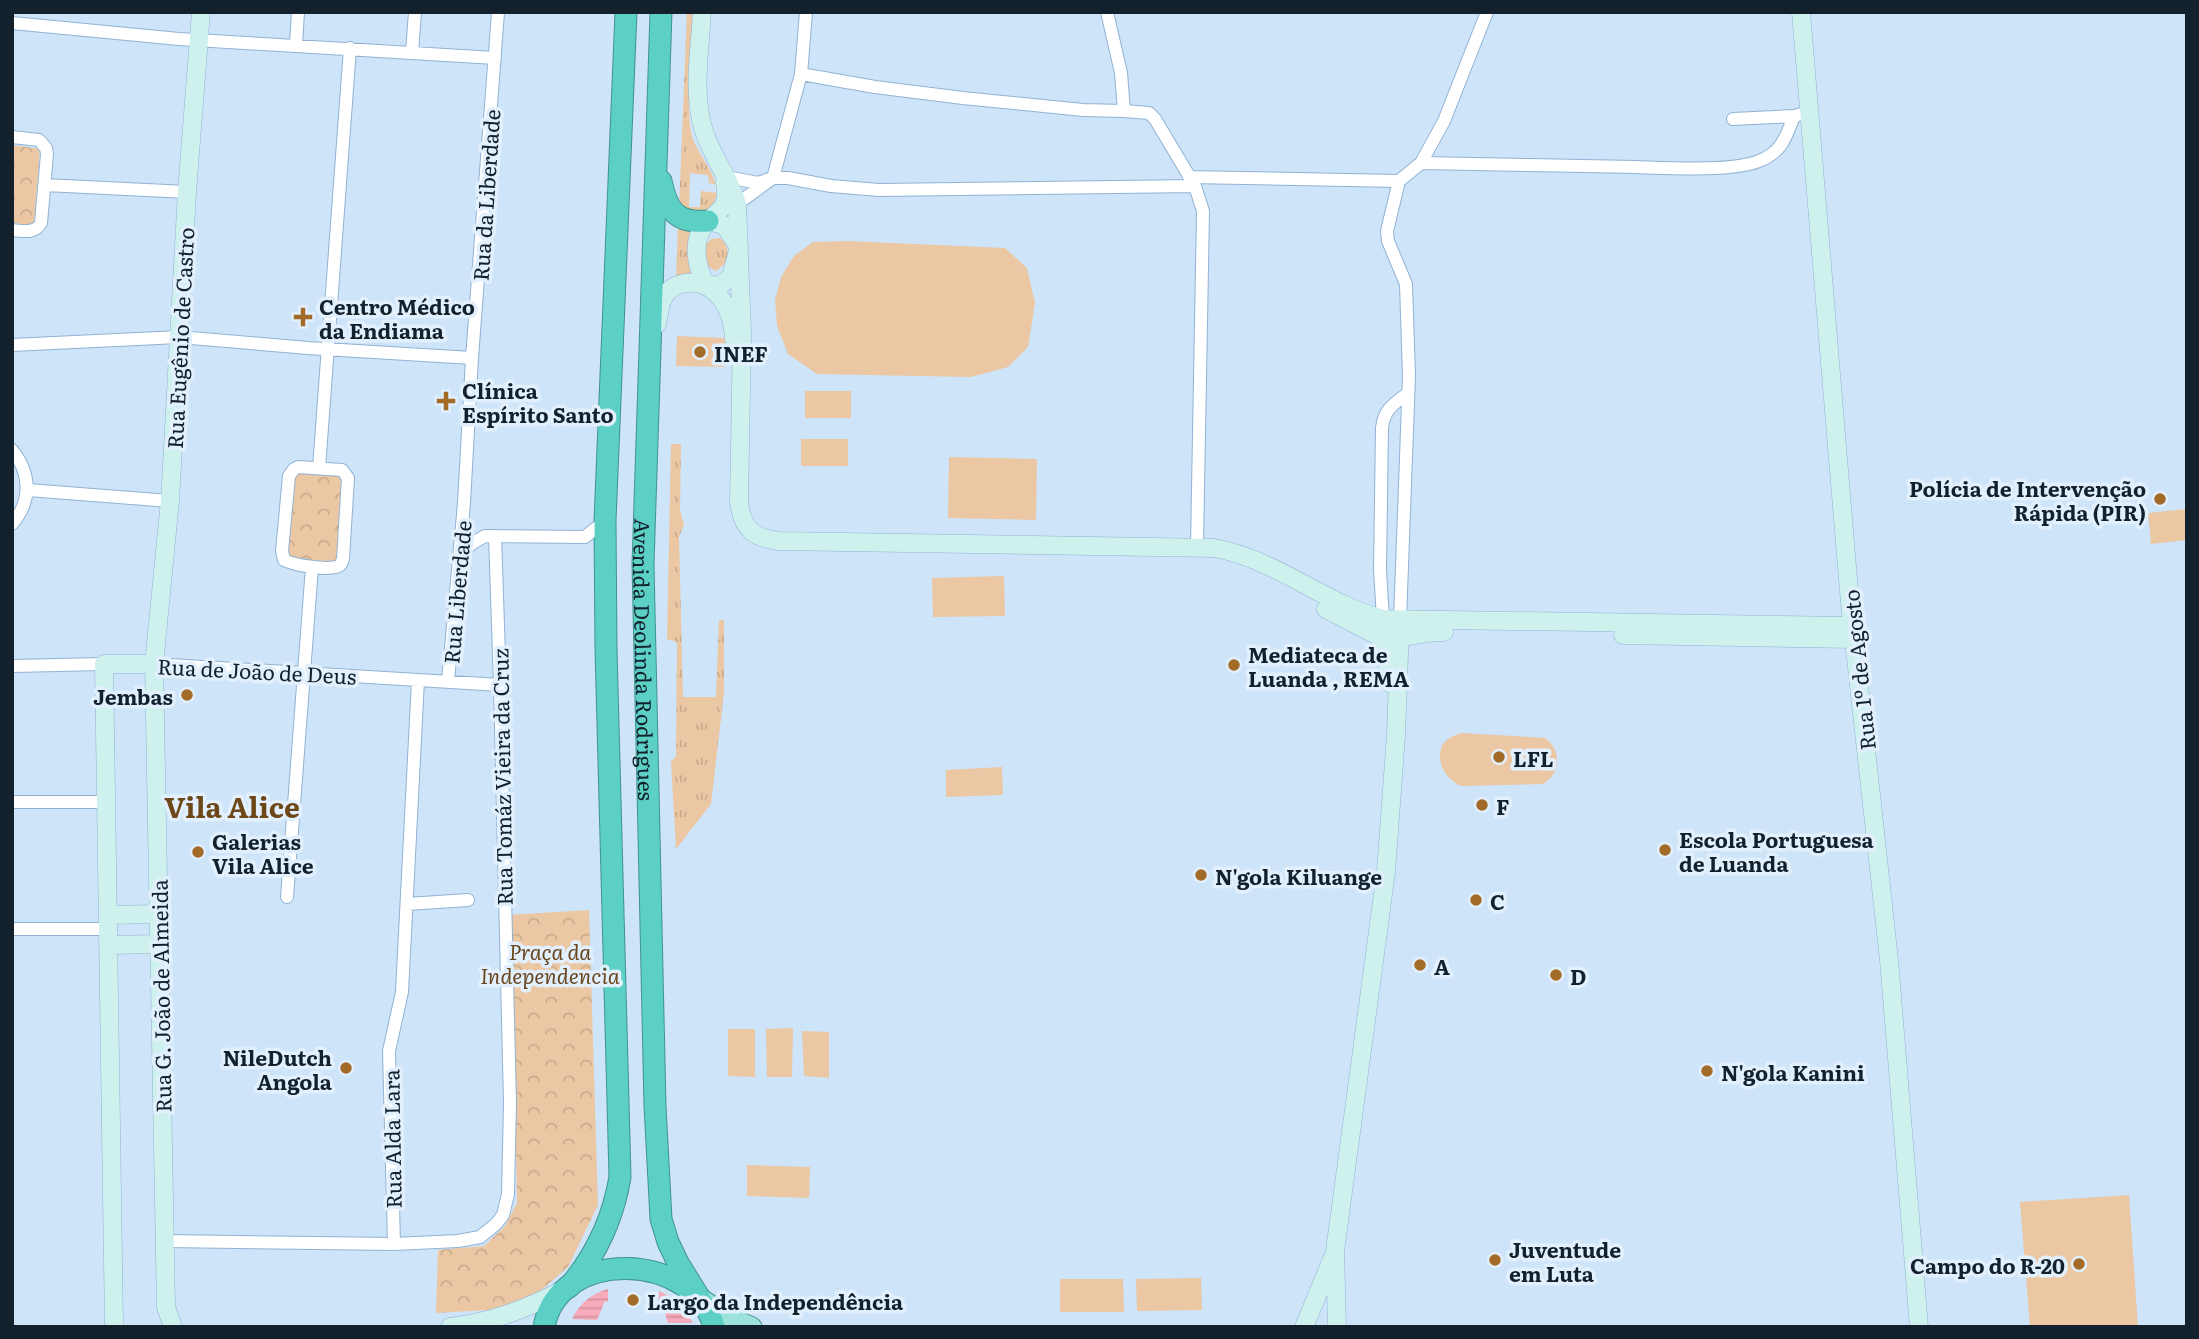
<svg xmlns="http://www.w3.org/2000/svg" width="2199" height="1339" font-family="Literata,serif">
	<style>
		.grass { fill: url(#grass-tufts) }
		.forest { fill: url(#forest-crowns) }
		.garden { fill: #ecc7a3 }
		.water { fill: url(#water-rules) }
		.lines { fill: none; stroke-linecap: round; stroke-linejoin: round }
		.street-casing { stroke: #90b3d4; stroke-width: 14 }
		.secondary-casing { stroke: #90b3d4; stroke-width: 19 }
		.primary-casing { stroke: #429390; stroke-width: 21 }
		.highway-casing { stroke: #429390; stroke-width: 23 }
		.street { stroke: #fff; stroke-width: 12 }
		.secondary { stroke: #cef1ee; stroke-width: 18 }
		.primary { stroke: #9de3dc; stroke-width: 19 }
		.highway { stroke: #5cd0c5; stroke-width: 21 }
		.poi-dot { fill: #a36b28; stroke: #e2f0fe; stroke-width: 2.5 }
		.labels { text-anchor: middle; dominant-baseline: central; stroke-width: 7; stroke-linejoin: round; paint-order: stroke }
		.street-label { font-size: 21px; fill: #13212d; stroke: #e2f0fe }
		.poi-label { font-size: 21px; font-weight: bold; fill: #13212d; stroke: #e2f0fe; text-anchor: start }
		.park-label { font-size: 21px; font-style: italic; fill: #6a461f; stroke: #e2f0fe }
		.district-label { font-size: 28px; font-weight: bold; fill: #6e4719; stroke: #e2f0fe }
	</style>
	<defs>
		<pattern id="grass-tufts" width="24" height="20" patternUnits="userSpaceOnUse" patternTransform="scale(1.75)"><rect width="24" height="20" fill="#ecc7a3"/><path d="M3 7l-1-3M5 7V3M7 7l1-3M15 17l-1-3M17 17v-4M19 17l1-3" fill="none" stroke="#caab8d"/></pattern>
		<pattern id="forest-crowns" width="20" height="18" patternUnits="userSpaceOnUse" patternTransform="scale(1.75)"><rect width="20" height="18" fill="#ecc7a3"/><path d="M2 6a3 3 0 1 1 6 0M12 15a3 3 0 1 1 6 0" fill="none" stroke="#caab8d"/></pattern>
		<pattern id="water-rules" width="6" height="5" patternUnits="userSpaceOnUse" patternTransform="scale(1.75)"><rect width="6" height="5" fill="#f7aab9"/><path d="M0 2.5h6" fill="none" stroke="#d3929f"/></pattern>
	</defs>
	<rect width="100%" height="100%" fill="#cee4f9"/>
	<!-- grass -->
	<path class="grass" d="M687,12H693L689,111C690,122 690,134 695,144C702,158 712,170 716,185L709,183L708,175L690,173L689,207H700L701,191L717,193L713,206L703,214L679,208Z
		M678,227L694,230V276L676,279Z
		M720,238C732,247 730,265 715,271L707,265L704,246L711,239Z
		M671,444H681L680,511L684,524L679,537L683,697H716L719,620H724V693L711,804L676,849L671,762L676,756L677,642L667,639Z"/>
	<!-- forest -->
	<path class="forest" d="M12,145L40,149L34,225L12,223Z
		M293,471L344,476L338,564L284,559Z
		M589,910L598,1205L568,1267L530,1300L489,1310L436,1313L438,1250L484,1246L505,1226L517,1203L514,1063L507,915Z"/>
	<!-- garden -->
	<path class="garden" d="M847,241L1005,248L1027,268L1035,303L1028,347L1008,367L971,377L817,374L788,354L777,326L775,300L781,277L794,256L813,242Z
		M677,336L725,338L724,367L676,366Z
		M805,391H851V418H805Z
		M801,439H848V466H801Z
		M949,457L1037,459L1036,520L948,518Z
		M2187,509V540L2151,544L2148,513Z
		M1004,576L1005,616L933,617L932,578Z
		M1462,733L1545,738C1562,750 1561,773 1543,784L1461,786C1446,780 1434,761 1443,744C1447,738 1455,735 1462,733Z
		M1002,767L1003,795L946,797V770Z
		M793,1028L792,1077H767L766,1029Z
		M728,1029H755V1077L728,1076Z
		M802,1031L829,1032V1078L804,1076Z
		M747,1165L810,1167L809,1198L747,1196Z
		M2129,1195L2138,1327H2030L2020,1202Z
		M1201,1278L1202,1310L1137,1311L1136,1279Z
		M1060,1279H1123L1124,1312H1060Z"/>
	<!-- water -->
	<path class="water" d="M608,1289V1302L605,1301L597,1320L572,1319C580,1303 591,1294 608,1289Z
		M659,1291L679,1301L693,1323H668L662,1304H658Z"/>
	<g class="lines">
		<!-- street casing -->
		<g class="street-casing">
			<path id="street" d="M1107,12L1121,73L1124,111L1149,113L1155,119L1195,186L1203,211L1197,546
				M12,23L179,39L495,58
				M296,45L298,12
				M412,53L415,12
				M801,74L875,87L963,98L1083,110L1124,111
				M1733,119L1794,116
				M12,137L39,140L46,148L47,154L41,223C35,234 23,231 12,230
				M1421,163L1444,121L1487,12
				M727,177L758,183L773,178H788L831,186L879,190L1195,186
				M1189,177L1399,181
				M45,185L187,192
				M737,204L773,178L801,74L806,12
				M12,345L179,337L308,348L472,358
				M12,450C31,473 32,501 12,524
				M298,467L342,470L348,478L343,559C341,564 341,566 336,567C324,570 294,565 284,560L282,551L289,476L294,469Z
				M319,468L350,48
				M28,490L170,501
				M461,556L471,544L485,536L585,537L605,521
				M1383,619L1380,570L1382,428C1384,409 1394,404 1408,393
				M1400,620L1409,376L1406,284L1388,241L1387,231L1399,181L1421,163C1493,164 1564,166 1636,167C1667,168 1732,172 1759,161C1782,152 1786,137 1794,116L1809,112
				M154,664L500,685
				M12,666L104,664
				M448,681L464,503L472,358L498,12
				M12,802H106
				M287,897L312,567
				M407,904L468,900
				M12,929H109
				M165,1241L394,1244L458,1241L480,1237L496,1224L503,1215L508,1194L510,1103L500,685L495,536
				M394,1244L389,1051L402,992L418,680"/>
		</g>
		<!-- secondary casing -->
		<g class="secondary-casing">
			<path id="secondary" d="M702,12C700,50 692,94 704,131C712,157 730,178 737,204L742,334L739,503C743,530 754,538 779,541L1214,548C1276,559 1323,603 1383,619L1853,626
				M1801,12L1850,603L1889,960L1919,1327
				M708,221L724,225L739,247L731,277L719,286L705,284C697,267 691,241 705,225C719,206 730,212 725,182
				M657,324C659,315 659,305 664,297C668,289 677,284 686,283C718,279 733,312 734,339
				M1326,609L1382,638C1402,640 1423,631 1444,632
				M1382,629V638L1391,684
				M1623,635L1854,639
				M108,915L159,914
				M109,945L159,944
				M114,1327L104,664H154
				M173,1327L166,1307L154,664L170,501L187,192L201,12
				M450,1327C492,1322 526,1309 563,1290
				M1304,1327L1333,1257
				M1337,1327L1335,1251L1386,872L1396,735L1400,627"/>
		</g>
		<!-- primary casing -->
		<g class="primary-casing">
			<path id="primary" d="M699,1297L725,1315L752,1327"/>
		</g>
		<!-- highway casing -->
		<g class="highway-casing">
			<g id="highway">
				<path id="s1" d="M661,12L643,564L655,1106L661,1219L668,1242L678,1263L699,1297"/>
				<path d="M661,181C667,210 676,224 708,221"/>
				<path d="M569,1287C597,1254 613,1219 620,1177L606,649L605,521L626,12"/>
				<path d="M544,1327C559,1246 694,1252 714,1327"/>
			</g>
		</g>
		<!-- street -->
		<use href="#street" class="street"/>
		<!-- secondary -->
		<use href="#secondary" class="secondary"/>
		<!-- primary -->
		<use href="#primary" class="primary"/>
		<!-- highway -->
		<use href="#highway" class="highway"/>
	</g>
	<!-- markers -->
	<g class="poi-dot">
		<path d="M299.5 306.5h7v7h7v7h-7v7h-7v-7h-7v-7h7z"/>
		<circle cx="700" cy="352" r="7"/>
		<path d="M442.5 390.5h7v7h7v7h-7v7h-7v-7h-7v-7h7z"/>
		<circle cx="2160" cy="499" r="7"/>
		<circle cx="1234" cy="665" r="7"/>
		<circle cx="187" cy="695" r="7"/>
		<circle cx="1499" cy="757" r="7"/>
		<circle cx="1482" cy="805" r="7"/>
		<circle cx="1665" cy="850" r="7"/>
		<circle cx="198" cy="852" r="7"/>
		<circle cx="1201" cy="875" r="7"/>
		<circle cx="1476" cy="900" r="7"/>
		<circle cx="1420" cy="965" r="7"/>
		<circle cx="1556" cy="975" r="7"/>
		<circle cx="346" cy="1068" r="7"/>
		<circle cx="1707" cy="1071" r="7"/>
		<circle cx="1495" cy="1260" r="7"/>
		<circle cx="2079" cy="1264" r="7"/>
		<circle cx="633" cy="1300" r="7"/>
	</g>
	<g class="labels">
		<!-- street labels -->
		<g class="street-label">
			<text transform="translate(485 195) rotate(-86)">Rua da Liberdade</text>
			<text transform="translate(179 338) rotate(-87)">Rua Eugênio de Castro</text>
			<text transform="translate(456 592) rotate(-85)">Rua Liberdade</text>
			<text stroke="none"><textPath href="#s1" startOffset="648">Avenida Deolinda Rodrigues</textPath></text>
			<text transform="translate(257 670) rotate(3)">Rua de João de Deus</text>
			<text transform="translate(1858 670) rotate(-96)">Rua 1º de Agosto</text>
			<text transform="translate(501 777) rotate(-91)">Rua Tomáz Vieira da Cruz</text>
			<text transform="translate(160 996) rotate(-91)">Rua G. João de Almeida</text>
			<text transform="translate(391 1139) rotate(-91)">Rua Alda Lara</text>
		</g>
		<!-- poi labels -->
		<g class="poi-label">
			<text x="319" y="305">Centro Médico<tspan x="319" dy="24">da Endiama</tspan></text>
			<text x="714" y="352">INEF</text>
			<text x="462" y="389">Clínica<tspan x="462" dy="24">Espírito Santo</tspan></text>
			<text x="2146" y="487" text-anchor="end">Polícia de Intervenção<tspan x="2146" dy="24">Rápida (PIR)</tspan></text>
			<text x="1248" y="653">Mediateca de<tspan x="1248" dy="24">Luanda , REMA</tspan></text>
			<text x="173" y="695" text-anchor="end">Jembas</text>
			<text x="1513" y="757">LFL</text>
			<text x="1496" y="805">F</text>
			<text x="1679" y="838">Escola Portuguesa<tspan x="1679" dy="24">de Luanda</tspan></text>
			<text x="212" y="840">Galerias<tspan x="212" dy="24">Vila Alice</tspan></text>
			<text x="1215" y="875">N'gola Kiluange</text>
			<text x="1490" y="900">C</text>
			<text x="1434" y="965">A</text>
			<text x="1570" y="975">D</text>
			<text x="332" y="1056" text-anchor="end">NileDutch<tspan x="332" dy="24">Angola</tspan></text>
			<text x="1721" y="1071">N'gola Kanini</text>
			<text x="1509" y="1248">Juventude<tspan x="1509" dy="24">em Luta</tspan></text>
			<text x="2065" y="1264" text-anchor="end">Campo do R-20</text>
			<text x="647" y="1300">Largo da Independência</text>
		</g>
		<!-- park labels -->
		<g class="park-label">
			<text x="550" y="950">Praça da<tspan x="550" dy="24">Independencia</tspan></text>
		</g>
		<!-- district labels -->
		<g class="district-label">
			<text x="232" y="806">Vila Alice</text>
		</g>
	</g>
	<!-- border -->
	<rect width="2199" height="1339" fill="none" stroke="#13212d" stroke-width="28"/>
</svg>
